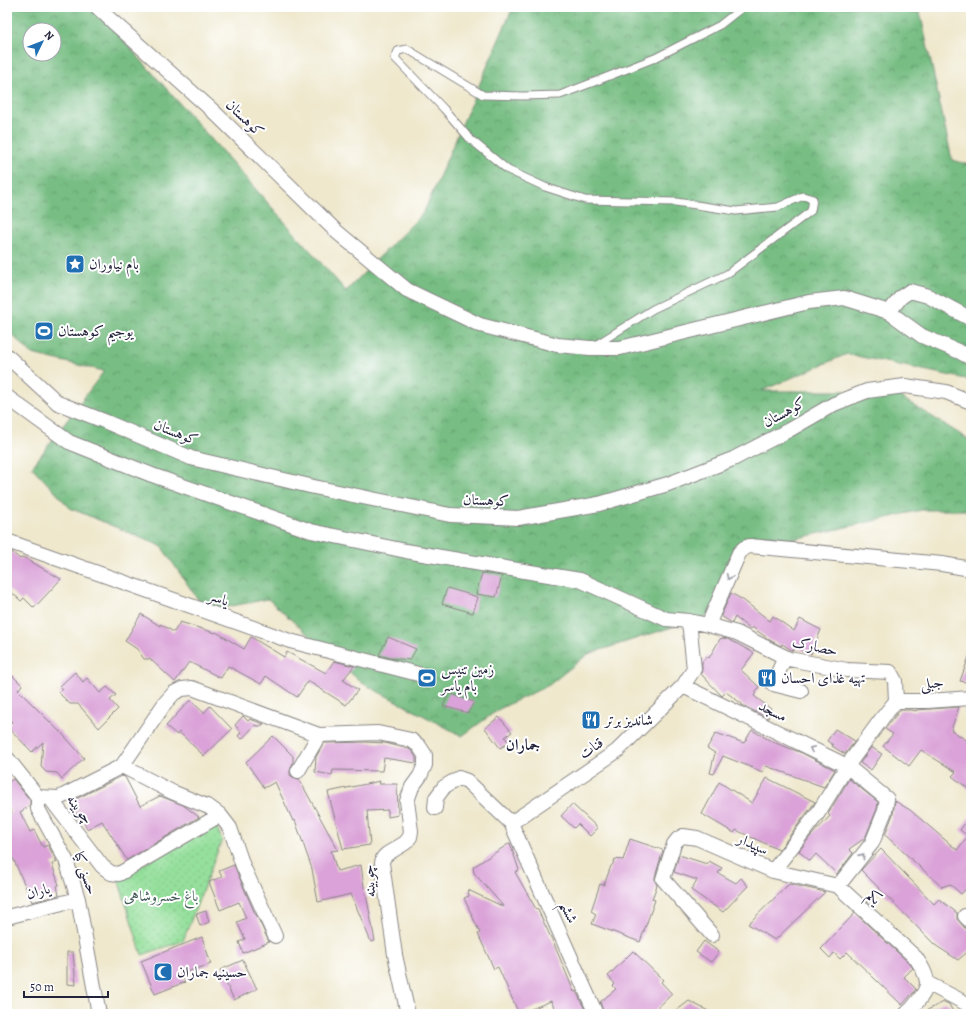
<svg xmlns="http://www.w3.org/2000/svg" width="978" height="1021" font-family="Alegreya,Amiri,serif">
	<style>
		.forest { fill: url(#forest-crowns); stroke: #4d7060; fill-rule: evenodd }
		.park { fill: url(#park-dots); stroke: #5c816c }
		.building { fill: #daa2d8 }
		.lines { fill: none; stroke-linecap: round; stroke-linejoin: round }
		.service-casing { stroke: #888584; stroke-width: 9 }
		.minor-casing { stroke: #888584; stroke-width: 16 }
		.service { stroke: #fff; stroke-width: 7 }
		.minor { stroke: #fff; stroke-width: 14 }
		.oneway { stroke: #9c9ca7 }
		.labels { text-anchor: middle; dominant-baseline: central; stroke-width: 4; stroke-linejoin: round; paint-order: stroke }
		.street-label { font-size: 15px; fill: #22223b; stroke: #fff }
		.poi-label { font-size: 15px; fill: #22223b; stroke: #fff; text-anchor: start }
		.park-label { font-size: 15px; fill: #445b58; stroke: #fff }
		.neighbourhood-label { font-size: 16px; font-weight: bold; fill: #22223b; stroke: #fff }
	</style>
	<defs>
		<pattern id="forest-crowns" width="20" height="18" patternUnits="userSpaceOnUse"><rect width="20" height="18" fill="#78be84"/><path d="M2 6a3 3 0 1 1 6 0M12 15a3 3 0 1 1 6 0" fill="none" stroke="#629a6d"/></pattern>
		<pattern id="park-dots" width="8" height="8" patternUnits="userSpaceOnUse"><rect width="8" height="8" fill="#95e09c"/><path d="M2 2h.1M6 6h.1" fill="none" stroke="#80c087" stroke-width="1.8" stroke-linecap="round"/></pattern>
	</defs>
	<rect width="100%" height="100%" fill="#fff"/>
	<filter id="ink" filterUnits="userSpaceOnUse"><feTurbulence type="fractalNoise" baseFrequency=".025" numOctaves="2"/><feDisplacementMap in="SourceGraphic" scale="8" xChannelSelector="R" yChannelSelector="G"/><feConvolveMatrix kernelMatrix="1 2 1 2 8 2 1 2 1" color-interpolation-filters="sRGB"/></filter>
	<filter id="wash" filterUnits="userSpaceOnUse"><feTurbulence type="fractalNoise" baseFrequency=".012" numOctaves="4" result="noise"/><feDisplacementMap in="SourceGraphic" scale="16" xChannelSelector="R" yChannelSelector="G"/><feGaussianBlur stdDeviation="0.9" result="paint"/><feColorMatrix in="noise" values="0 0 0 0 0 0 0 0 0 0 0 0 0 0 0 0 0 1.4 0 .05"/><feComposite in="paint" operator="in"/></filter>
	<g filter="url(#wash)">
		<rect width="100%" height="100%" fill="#efe8cd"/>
		<!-- forest -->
		<path class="forest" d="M7,7H94L346,291L424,212L513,7H919L952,160L971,165V380L847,354L761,391H891L971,441V510H921L768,545L745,536L710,615L588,654L549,685L499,709L462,736L362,683L268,599L206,611L161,546L70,508L32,467L104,371L32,354L7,330ZM30,30H54V54H30Z"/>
		<!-- park -->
		<path class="park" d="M215,823L222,840L183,941L142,955L118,879Z"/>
		<g id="blocks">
			<!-- building -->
			<path class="building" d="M7,550L12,552L20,559L23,557L61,579L34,608L24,598L21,601L7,588Z
				M482,573L502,576L496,597L476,594Z
				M447,588L478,597L473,613L442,604Z
				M731,593L743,600L770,621L773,616L794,631L800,619L821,630L811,654L795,647L793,651L782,644L781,646L771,641L752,627L750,629L735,617L732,623L721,616Z
				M141,614L160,626V624L174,632L180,622L215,633L216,632L244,649L251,637L284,657L287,652L326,673L334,661L354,666L343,680L358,690L346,705L308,681L297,697L266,676L261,684L228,666L221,678L189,662L175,682L150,659H144L137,649L125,641Z
				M388,637L416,649L410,660L390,658L379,655Z
				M723,638L728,639L754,653L741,670L759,687L754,696L771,709L768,718L742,705V704L726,692L722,696L721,695L701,674L702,669V662L707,656L709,658L720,639Z
				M970,654L971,655V683L960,681Z
				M7,670L22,685L18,690L59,731V730L84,758L62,779L57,773L46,772L41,767L43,742L32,752L7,726L12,722L7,717Z
				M75,672L83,682L87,678L100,693L107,687L116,695L110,700L118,709L99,728L78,704H70L59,693L63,689L60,686Z
				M449,693L474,702L468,713L443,706Z
				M190,700L204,713L210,706L232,729L204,756L179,732L177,735L166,726Z
				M959,707L951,730L971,743V791L952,776L956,772L921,750L909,766L883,746L893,734L885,729L900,710H912L916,711V710Z
				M243,716L248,721L250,719L264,724L260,726H257L255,725L242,739L238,736L241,732L235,725Z
				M499,717L512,732L505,737L509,743L500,748L485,728Z
				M835,729L855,741L845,754L832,746L833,745L827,741Z
				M752,730L773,742L802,753L835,770L824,787L766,766L763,772L723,756L714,774L710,773L715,753L707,748L716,733L744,743Z
				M273,736L293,756V762L290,771V775L294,778L299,779L338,850L331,851L337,871L361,865L365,894H366L375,941L371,942L351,894L318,902L312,869L295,820L293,821L275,782L264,788L246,762Z
				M365,742L385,743L409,749L413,752L416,758V763L384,758L382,771L333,770L332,775L315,772L316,757L324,743Z
				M871,747L882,754L871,770L860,763Z
				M122,776L125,777L140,806L160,796L183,805L199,817L127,860L102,821L87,829L82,818L79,820L75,811L79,809L74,800Z
				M767,778L815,802L779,850L736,830L734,833L702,814L719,782L752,803Z
				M13,779L30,800V806L20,812L30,832L34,830L43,847L48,845L57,862L52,864L59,885L57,886L59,895L32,902L13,858L7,861V816L12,813L7,805V783Z
				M849,779L878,802L877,809L865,838L849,849L853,853L837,874L816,854L810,861L799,851L810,837L830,816L828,814Z
				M380,781L379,784H397L398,815L388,817V810L367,811L370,845L343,849L328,792Z
				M895,801L910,810L957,850L968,836L960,830L971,815V884L961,894L950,884L942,887L885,835L893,814Z
				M572,804L598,828L590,836L578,824L574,828L561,816Z
				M630,839L663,850L655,877V881L657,885L652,899L655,900L640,942L592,924L596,914L591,911L600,884L604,885L611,866L613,864L615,859L623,860Z
				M510,843L519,870L515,872L536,909L537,908L554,944L574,992L576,991L587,1014H557L551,1001L519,1014L498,967L494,969L478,934L480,933L464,898L469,896L468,890L504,907L474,873L473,867Z
				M881,849L934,904L939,899L957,913V919L965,928L971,930V949L958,960L935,945L861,870Z
				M679,855L707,864L709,861L722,868L718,873L736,883L741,878L748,886L723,912L691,890L697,880L674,872Z
				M234,865L255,914H256L269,942L243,953L239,942L245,939L237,922L246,918L239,902L220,910L209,882L222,877L219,871Z
				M789,884L825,892L775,940L748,924Z
				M206,911L209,922L200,926L196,914Z
				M855,913L909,963L913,968L904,977L916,989L913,993L902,1005L847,952L840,959L834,953L830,958L821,949Z
				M202,937L211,964L181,974L185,982L155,994L141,961Z
				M704,941L719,952L711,962L696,952Z
				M633,951L663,980L661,982L672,994L651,1014H604L600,1002L616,989L613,986L615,984L608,976Z
				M67,952H73L76,985L67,984Z
				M243,960L257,989L234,1000L220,970Z
				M689,1001L714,1014H672Z
				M944,1002L949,1004L954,1014H919Z"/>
		</g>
	</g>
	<g filter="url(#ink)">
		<use href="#blocks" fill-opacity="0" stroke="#888584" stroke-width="1"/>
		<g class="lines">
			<!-- service casing -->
			<g class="service-casing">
				<path id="service" d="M594,346L653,309L727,274L811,211L813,199L803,196L778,207L736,211L676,202L585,200L545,187L508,170L470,139L444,109L395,58L398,51L407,49L483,95L523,96L560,95L594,82L655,58L720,25L743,7"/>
			</g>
			<!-- minor casing -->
			<g class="minor-casing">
				<path id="minor" d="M97,7L112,21L213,111L337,232L407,290L480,325L558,345L590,348H620L809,302L844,298L889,312L922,336L960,352L971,358
					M889,312L901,297L910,291L928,296L971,319
					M7,356L58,403L104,421L191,458L314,487L450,515L518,518L599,504L668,484L733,459L789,430L834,404L867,391L905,386L946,392L971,402
					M7,397L69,442L152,475L311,531L406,551L493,566L580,580L666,619L689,621L708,625L737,633L789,659L847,670L890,672L895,681L896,701
					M7,541L290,641L422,675
					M708,625L739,553L744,548L750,546L942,564L971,569
					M785,657L773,684L801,691
					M683,686L847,766L887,799L885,811L872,843L838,886
					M896,701H928L971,698
					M7,758L38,797V809L66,860L78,899L99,1014
					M122,766L165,703L174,693L182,689L192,688L319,735L378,733L411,740L419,746L425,755V765L420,776L412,787L407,801L411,831L410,837L405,843L387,854L383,858L382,863L395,955L408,1014
					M298,771L319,735
					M38,797L59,798L122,766L172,792L209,807L220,815L230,828L243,866L275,936
					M50,798L102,866L111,873L119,874L220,815
					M435,808L436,798L444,787L459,778L467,781L511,823L596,1014
					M511,823L617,751L683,686L694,669L689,621
					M773,871L818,813L847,766L883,717L896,701
					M965,916L971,922
					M7,917L78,899
					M712,935L663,879L674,844L678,839L683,836L697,838L773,871L838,886L916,958C921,966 926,973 927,982C928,991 913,1008 906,1014
					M927,983L971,1006"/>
			</g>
			<!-- service -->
			<use href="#service" class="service"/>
			<!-- minor -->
			<use href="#minor" class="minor"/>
		</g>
		<!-- one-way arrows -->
		<defs><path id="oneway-chevron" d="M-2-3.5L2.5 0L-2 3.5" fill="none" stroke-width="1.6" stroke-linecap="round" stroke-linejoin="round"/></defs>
		<g class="oneway">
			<use href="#oneway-chevron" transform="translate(729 577) rotate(113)"/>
			<use href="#oneway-chevron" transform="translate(812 749) rotate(-154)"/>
			<use href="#oneway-chevron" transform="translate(862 856) rotate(-51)"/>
		</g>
	</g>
	<!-- icons -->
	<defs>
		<g id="sight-square" transform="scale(1)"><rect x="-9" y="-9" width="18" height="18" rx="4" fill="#1f6fb2" stroke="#fff"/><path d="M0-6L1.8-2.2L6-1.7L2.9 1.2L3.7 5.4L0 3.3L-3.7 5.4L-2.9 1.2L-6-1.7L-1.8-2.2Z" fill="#fff"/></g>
		<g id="stadium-square" transform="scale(1)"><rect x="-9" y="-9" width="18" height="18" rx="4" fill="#1f6fb2" stroke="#fff"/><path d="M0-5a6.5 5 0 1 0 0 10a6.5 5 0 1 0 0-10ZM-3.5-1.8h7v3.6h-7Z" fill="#fff"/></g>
		<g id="restaurant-square" transform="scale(1)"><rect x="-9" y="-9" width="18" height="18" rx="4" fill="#1f6fb2" stroke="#fff"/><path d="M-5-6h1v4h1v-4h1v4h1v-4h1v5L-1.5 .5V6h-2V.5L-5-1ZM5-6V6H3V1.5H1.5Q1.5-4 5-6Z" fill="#fff"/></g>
		<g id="mosque-square" transform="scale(1)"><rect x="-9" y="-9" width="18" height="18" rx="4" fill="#1f6fb2" stroke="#fff"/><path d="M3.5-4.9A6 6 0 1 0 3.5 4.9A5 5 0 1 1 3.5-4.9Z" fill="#fff"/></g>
	</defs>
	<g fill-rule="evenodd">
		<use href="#sight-square" x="75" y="264"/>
		<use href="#stadium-square" x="44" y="331"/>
		<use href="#stadium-square" x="427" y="678"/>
		<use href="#restaurant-square" x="767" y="678"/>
		<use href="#restaurant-square" x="591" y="720"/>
		<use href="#mosque-square" x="163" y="972"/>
	</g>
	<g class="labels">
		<!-- street labels -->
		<g class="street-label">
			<text transform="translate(245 118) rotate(44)">کوهستان</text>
			<text transform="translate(784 412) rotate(-29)">کوهستان</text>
			<text transform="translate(176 432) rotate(22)">کوهستان</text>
			<text transform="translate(486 500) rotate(2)">کوهستان</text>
			<text transform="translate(219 598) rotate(19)">یاسر</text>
			<text transform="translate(815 646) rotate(13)">حصارک</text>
			<text transform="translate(932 683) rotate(-4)">جبلی</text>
			<text transform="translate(773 711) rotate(26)">مسجد</text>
			<text transform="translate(591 748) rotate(-35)">قنات</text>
			<text transform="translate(80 809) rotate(53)">چوبینه</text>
			<text transform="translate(753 844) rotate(24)">سپیدار</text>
			<text transform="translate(86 873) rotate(71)">حسنی کیا</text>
			<text transform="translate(369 881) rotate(-94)">چوبینه</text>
			<text transform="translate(38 891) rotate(-15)">یاران</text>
			<text transform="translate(874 897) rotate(43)">یکم</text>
			<text transform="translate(569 912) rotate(66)">ششم</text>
		</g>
		<!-- poi labels -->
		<g class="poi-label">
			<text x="89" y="264">بام نیاوران</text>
			<text x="58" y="331">یوجیم کوهستان</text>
			<text x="441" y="669">زمین تنیس<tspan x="441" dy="17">بام یاسر</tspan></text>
			<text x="781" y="678">تهیه غذای احسان</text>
			<text x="605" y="720">شاندیز برتر</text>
			<text x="177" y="972">حسینیه جماران</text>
		</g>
		<!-- park labels -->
		<g class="park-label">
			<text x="161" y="896">باغ خسروشاهی</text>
		</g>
		<!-- neighbourhood labels -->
		<g class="neighbourhood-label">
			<text x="523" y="745">جماران</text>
		</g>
	</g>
	<!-- margin -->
	<rect width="978" height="1021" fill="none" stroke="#fff" stroke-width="24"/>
	<!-- north arrow -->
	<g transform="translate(42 42) rotate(47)"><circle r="19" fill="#ffffff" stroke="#a7a7b1"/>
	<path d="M0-3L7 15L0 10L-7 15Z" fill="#1f6fb2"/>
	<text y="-6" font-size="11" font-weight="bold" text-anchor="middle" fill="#22223b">N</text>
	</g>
	<!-- scale -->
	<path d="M24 991v6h84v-6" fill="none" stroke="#22223b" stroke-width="2"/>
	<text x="30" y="991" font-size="12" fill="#22223b" stroke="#ffffff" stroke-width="3" paint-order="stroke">50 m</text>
</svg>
